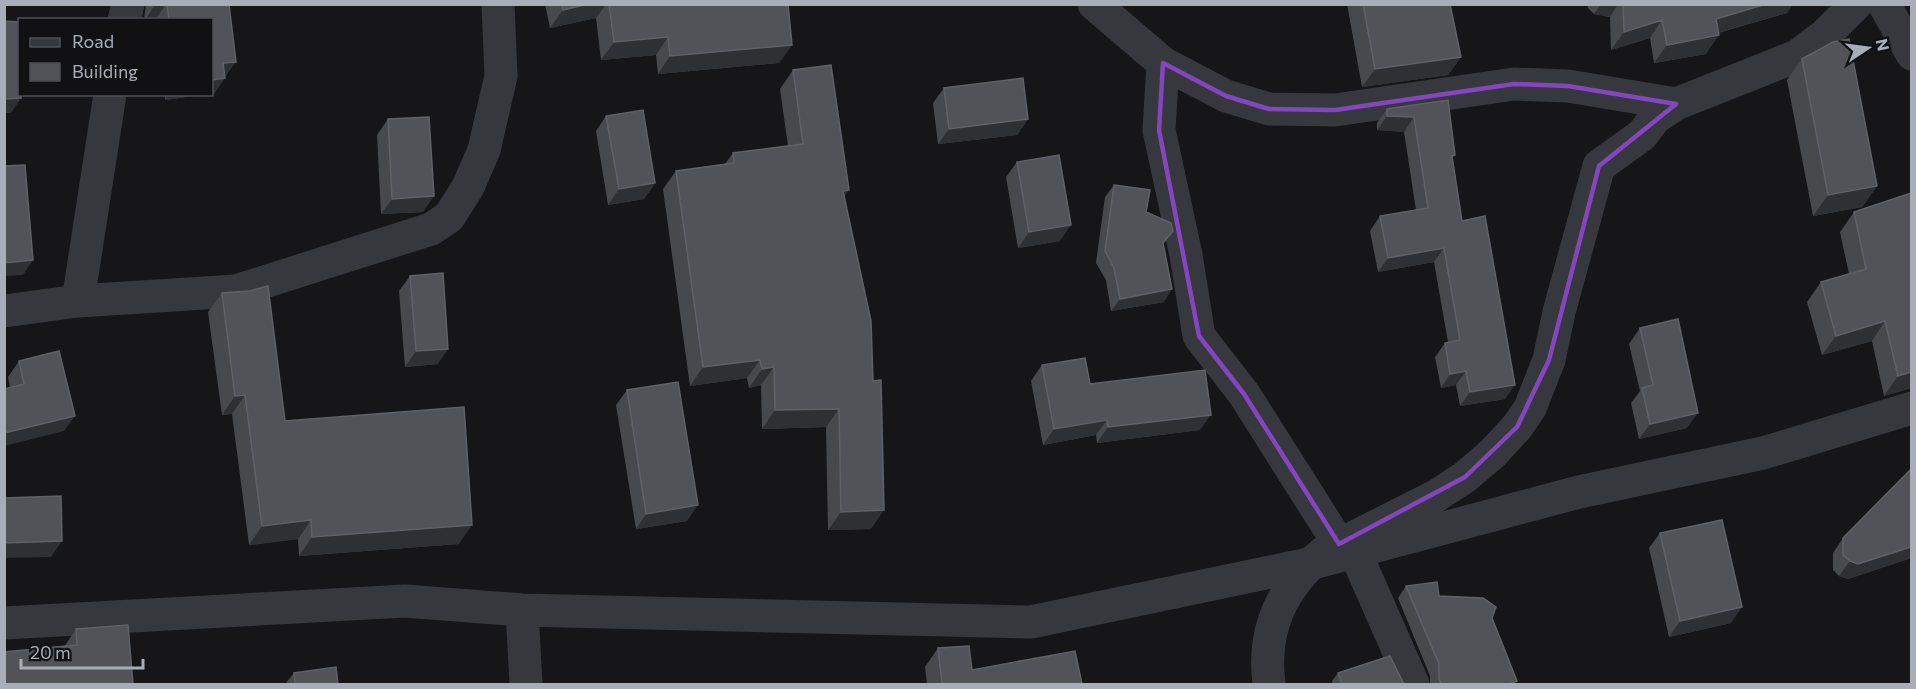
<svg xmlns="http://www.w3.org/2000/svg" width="1916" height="689" font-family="Commissioner,sans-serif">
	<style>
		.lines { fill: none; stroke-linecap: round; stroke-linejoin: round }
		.minor { stroke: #37383d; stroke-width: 33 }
		.wall { fill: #47494d }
		.shaded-wall { fill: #2f3033 }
		.building { fill: #525359; stroke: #5f6168; stroke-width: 1.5 }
		.marked { fill: none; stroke: #8446be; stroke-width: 4.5; stroke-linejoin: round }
	</style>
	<rect width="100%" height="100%" fill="#161618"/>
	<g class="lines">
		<!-- minor -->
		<path class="minor" d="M1094,4L1163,63L1226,96L1269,109L1335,110L1514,84L1568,86L1676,104
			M1884,4L1912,54
			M124,20L128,4
			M1163,63L1159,130L1186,255L1199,336L1244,394L1339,544
			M78,301L110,94
			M4,311L78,301L236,291L431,229L449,217L468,187L484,150L501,76L498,4
			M1355,552L1413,684
			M522,610L526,684
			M4,623L405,601L522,610L1031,622L1309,564L1579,492L1763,453L1912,408
			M1269,684C1262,630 1281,588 1323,553L1436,496L1465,477L1493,453L1517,427L1530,408L1549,360L1559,312L1599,166L1642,135L1655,118L1676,104L1797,56L1825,35L1856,4"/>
	</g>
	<!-- wall -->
	<path class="wall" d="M146,4H229L225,77L214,94H212V20H144Z
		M545,4H788L792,45L779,63L658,74L656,55L601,60L596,18L550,28Z
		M1347,4H1450L1461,57L1448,75L1362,87Z
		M1587,4H1793L1787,13L1718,33L1706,54L1654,63L1650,38L1611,50L1610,17L1594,14L1588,8Z
		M1802,59L1877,186L1862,207L1813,216L1787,80Z
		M793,70L844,197L873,381L871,529L828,530L826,427L762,429L761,385L749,388L747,378L690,386L663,189L676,171L725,164L733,153L788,146L780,89Z
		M944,88L1028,119L1017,135L938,144L933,103Z
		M165,94H207L165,100Z
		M1448,100L1452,159L1462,221L1505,399L1460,406L1456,385L1441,388L1435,357L1445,343L1448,342L1434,262L1378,272L1370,231L1380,216L1416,210L1404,132L1377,130V123L1387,109Z
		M606,116L655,183L644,199L608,205L596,131Z
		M388,119L423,212L381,214L377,135Z
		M1017,162L1060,241L1018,248L1006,177Z
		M1114,185L1146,212L1164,245V302L1111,311L1106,280L1096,263L1105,197Z
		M1854,212L1911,388L1884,396L1872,341L1822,355L1807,302L1821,282L1849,274L1840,232Z
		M410,276L438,364L405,367L399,291Z
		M222,293L285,421L459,544L299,556L298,539L249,545L232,414L222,415L208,312Z
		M1640,328L1687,428L1639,439L1631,403L1640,391L1629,344Z
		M19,361L64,431L10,387L8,377Z
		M1042,365L1090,384L1200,430L1097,443L1096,435L1043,445L1031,381Z
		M627,390L687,521L636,529L616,405Z
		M1911,469V558L1848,579L1839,576L1833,570V553L1843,538Z
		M1660,533L1731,623L1669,637L1649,548Z
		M1406,586L1439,596L1492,618L1515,684H1430V676L1398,598Z
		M76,629L133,684L64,647Z
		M938,648L972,670L1082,684H927L925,667Z
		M294,673L338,684H285Z
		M1338,673L1404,684H1333L1332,681Z"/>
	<!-- shaded-wall -->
	<path class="shaded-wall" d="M166,4L156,19L145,20L155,5Z
		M588,4H606L596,18L550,28L563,10Z
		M1601,4H1618L1610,17L1594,14Z
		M1766,4H1793L1787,13L1703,37L1716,19Z
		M1662,20L1650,38L1611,50L1624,32Z
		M1719,35L1706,54L1654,63L1667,45Z
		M668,37L656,55L601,60L614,42Z
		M792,45L779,63L658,74L670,56Z
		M1461,57L1448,75L1362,87L1375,69Z
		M236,62L225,77L212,79L223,63Z
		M225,78L214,94H212V80Z
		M169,94H207L165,100Z
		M21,98L11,113H4V99Z
		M1387,116L1414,117L1404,132L1377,130Z
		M1028,119L1017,135L938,144L949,129Z
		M655,183L644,199L608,205L619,189Z
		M1877,186L1862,207L1813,216L1828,195Z
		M849,190L836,208L843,191Z
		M434,196L423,212L381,214L392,199Z
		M1071,225L1060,241L1018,248L1029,232Z
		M1444,248L1434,262L1378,272L1388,258Z
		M33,260L23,275L4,276V263Z
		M1172,289L1164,302L1111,311L1120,299Z
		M1885,321L1872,341L1822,355L1836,336Z
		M448,349L438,364L405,367L416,351Z
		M760,360L747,378L690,386L703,367Z
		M774,367L761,385L749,388L762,369Z
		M1466,371L1456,385L1441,388L1450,374Z
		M1911,372V388L1884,396L1898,376Z
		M1515,385L1505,399L1460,406L1470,392Z
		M245,395L232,414L222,415L235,396Z
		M839,409L826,427L762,429L775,410Z
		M1698,413L1687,428L1639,439L1650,424Z
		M1211,415L1200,430L1097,443L1108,427Z
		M75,416L64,431L4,446V433Z
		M1107,420L1096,435L1043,445L1054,429Z
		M698,505L687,521L636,529L646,514Z
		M884,510L871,529L828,530L841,512Z
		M311,520L298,539L249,545L262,526Z
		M472,525L459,544L299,556L312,537Z
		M62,541L51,557L4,558V543Z
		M1911,547V558L1848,579L1839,576L1850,561Z
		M1742,607L1731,623L1669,637L1680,621Z"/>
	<!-- building -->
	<path class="building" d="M167,4H229L236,62L223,63L225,78L212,80V20H169Z
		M562,4H588L563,10Z
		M609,4H788L792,45L670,56L668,37L614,42Z
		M1363,4H1450L1461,57L1375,69Z
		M1623,4H1766L1716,19L1719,35L1667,45L1662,20L1624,32Z
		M4,21L19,22L20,94H21V98L4,99Z
		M1849,39L1877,186L1828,195L1802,59L1833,42Z
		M831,65L849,190L843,191L871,321L873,381L881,380L884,510L841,512L839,409L775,410L774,367L762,369L760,360L703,367L676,171L734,163L733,153L803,144L793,70Z
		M1023,78L1028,119L949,129L944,88Z
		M1448,100L1455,155L1452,156L1462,221L1485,216L1515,385L1470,392L1466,371L1450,374L1445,343L1460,340L1444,248L1388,258L1380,216L1428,208L1414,117L1387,116V109Z
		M643,110L655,183L619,189L606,116Z
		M429,117L434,196L392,199L388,119Z
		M1059,155L1071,225L1029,232L1017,162Z
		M25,165L33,260L4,263V166Z
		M1114,185L1150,190L1146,212L1171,223L1173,231L1163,243L1172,289L1120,299L1114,268L1105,251Z
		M1911,193V372L1898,376L1885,321L1836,336L1821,282L1866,269L1854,212Z
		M443,273L448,349L416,351L410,276Z
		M268,286L285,421L464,407L472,525L312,537L311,520L262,526L245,395L235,396L222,293L250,291Z
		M1678,319L1698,413L1650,424L1642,388L1653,385L1640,328Z
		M59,351L75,416L4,433V389L24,384L19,361Z
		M1085,358L1090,384L1205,370L1211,415L1108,427L1107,420L1054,429L1042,365Z
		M678,382L698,505L646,514L627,390Z
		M1911,469V547L1858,564L1850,561L1843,555V538Z
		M61,496L62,541L4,543V498Z
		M1722,520L1742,607L1680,621L1660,533Z
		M1437,582L1439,596L1483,598L1496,607L1492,618L1517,681L1509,684H1441L1439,678V664L1406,586Z
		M128,625L133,684H4V652L77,645L76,629Z
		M969,646L972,670L1075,651L1082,684H942L938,648Z
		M1390,656L1404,684H1342L1338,673Z
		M336,667L338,684H295L294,673Z"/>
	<!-- marked area -->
	<path class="marked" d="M1163,63L1226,96L1269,109L1335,110L1514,84L1568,86L1676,104L1599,166L1549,360L1517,427L1465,477L1339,544L1244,394L1199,336L1159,130Z"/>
	<!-- border -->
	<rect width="1916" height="689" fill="none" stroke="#a8adb8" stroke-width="12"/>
	<!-- legend -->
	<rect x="18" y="18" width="195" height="78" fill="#111113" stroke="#4d4f55" stroke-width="1.5"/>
	<rect x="30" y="38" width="30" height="9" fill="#37383d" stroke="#4d4f55" stroke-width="1.5"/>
	<text x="72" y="48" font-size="18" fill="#a8adb8">Road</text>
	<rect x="30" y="63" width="30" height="18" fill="#525359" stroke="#4d4f55" stroke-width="1.5"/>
	<text x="72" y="78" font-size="18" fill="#a8adb8">Building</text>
	<!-- north arrow -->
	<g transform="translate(1868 48) rotate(77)" stroke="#111113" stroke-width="4.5" paint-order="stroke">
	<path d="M0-4.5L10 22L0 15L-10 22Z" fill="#a8adb8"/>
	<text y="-9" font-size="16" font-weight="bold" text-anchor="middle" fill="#a8adb8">N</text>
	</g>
	<!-- scale -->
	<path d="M21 659v9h122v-9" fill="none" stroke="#a8adb8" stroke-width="3"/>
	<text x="30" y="659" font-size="18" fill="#a8adb8" stroke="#111113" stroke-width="4.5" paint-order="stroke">20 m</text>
</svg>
